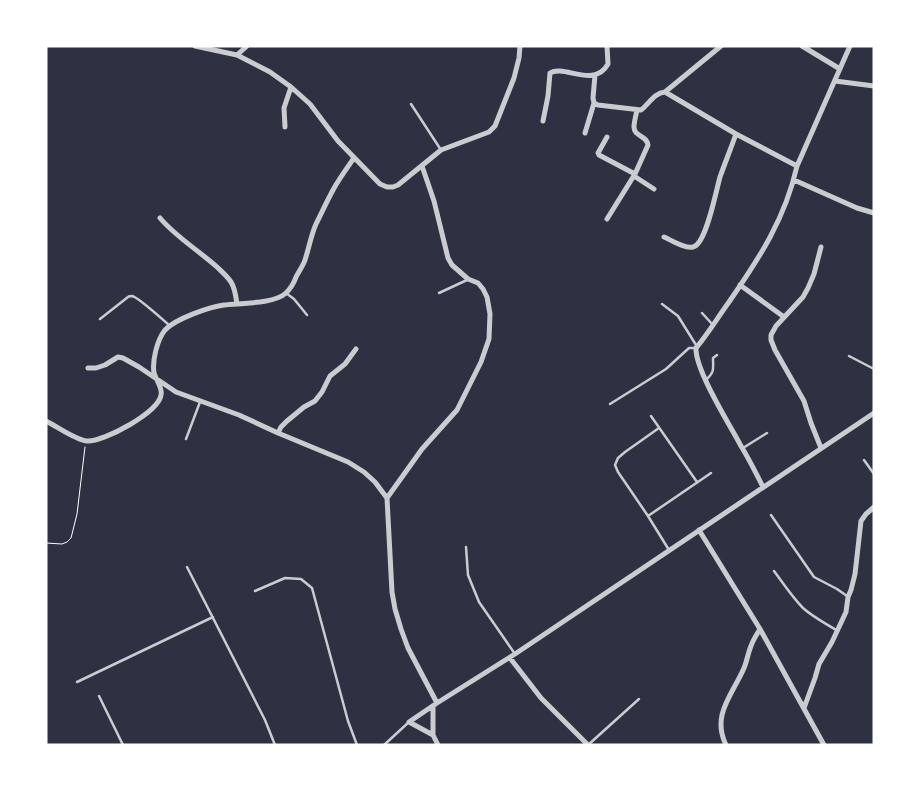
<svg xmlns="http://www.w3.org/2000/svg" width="920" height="791" font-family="Merriweather,serif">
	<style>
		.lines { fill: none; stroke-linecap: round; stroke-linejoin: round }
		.path { stroke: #fff; stroke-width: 1 }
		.service { stroke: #caccd0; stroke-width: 2.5 }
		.minor { stroke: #caccd0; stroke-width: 5 }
	</style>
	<rect width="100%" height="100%" fill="#2d3142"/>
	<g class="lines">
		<!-- path -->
		<path class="path" d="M46,543L62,544L67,542L71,538L77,514L85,447"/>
		<!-- service -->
		<path class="service" d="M411,104L441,150
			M286,293L294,299L307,315
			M439,293L467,280
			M662,304L678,316L696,345
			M702,313L713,325
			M100,319L128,297C129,296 130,296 132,296C138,297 162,319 169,325
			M849,356L874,369
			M706,380C715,371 713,370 713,358L717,355
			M610,404L666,369L689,348H696
			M651,416L697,482
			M659,428L625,452L618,458L615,465L618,472L648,516L669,550
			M186,439L200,402
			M743,448L767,433
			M864,460L874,474
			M771,515L814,577L837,589L847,596
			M648,516L711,473
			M466,547L468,575L479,602L515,654
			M187,567L265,720L275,745
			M774,571C783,583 792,597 803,608C813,617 825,623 836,630
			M255,591L285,578L301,579L312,588L348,721L357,745
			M77,682L213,617
			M99,696L123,745
			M384,745L409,722
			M588,745L639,699"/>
		<!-- minor -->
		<path class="minor" d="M195,46L237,55L270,72L291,87L310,104L338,141L380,184L387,187H393L398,185L441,150L489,132L495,126L514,78L519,58L520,46
			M802,46L840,69
			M237,55L247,46
			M595,75L593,98L594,103L598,105L641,110C649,104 654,93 665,92L736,134L797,166
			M835,81L874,86
			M665,92L721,46
			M543,121L548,96L550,73C564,64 594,89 608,64L607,46
			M285,127L284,108L291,87
			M585,133L594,103
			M607,137L598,153L599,155L635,174
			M634,176L654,189
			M794,180L857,208L874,213
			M160,218C176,237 198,250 217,267C222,272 227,276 231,282C235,288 236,297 237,304
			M607,219L635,174L648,145C647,135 634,137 634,127C634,122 636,115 637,110
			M664,237C671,240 685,249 693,247C706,245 716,191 720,177C725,163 731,148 736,134
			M821,247L814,274L808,288L803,297L776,326L771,335V340L775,350L804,401L811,423L821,448
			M740,285L784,317
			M88,368H96L105,365L118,357L123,358L139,367L176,392L239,415L278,433L348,462L364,472L375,482L387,498L392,592L395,609L401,629L408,648L437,703
			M46,421C56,426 77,441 87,441C104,442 159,412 161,395C163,388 156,380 154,373C152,361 157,340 165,330C175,319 209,307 224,305C240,303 274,304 286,293C291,288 294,283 296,277C299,271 303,266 305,260C309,248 311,235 316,224C322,212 327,201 333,190C339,179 347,168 354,158
			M278,433L281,427L287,421L304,407L315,401L322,392L330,376L345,364L356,349
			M763,487C756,473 749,459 741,446C730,425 695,370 696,348C708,334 718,317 729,302C760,257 785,219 797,166L850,46
			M387,498L422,449L457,410L481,362L489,339L490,314L487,297L483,289L478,283L468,279L452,265L448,258L434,201L422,166
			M699,530L760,629L824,745
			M510,658L541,698L588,745
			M433,706V735L438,745
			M804,708L815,678L819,664L832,642L846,612L848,597L851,590L855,574L861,521L866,514L874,507
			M433,735L409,722L437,703L515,654L874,413
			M726,745C711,715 733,694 744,668C747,661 748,653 751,646C753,640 757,634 760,629"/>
	</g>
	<!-- border -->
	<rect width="920" height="791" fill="none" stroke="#ffffff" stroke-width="95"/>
</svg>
